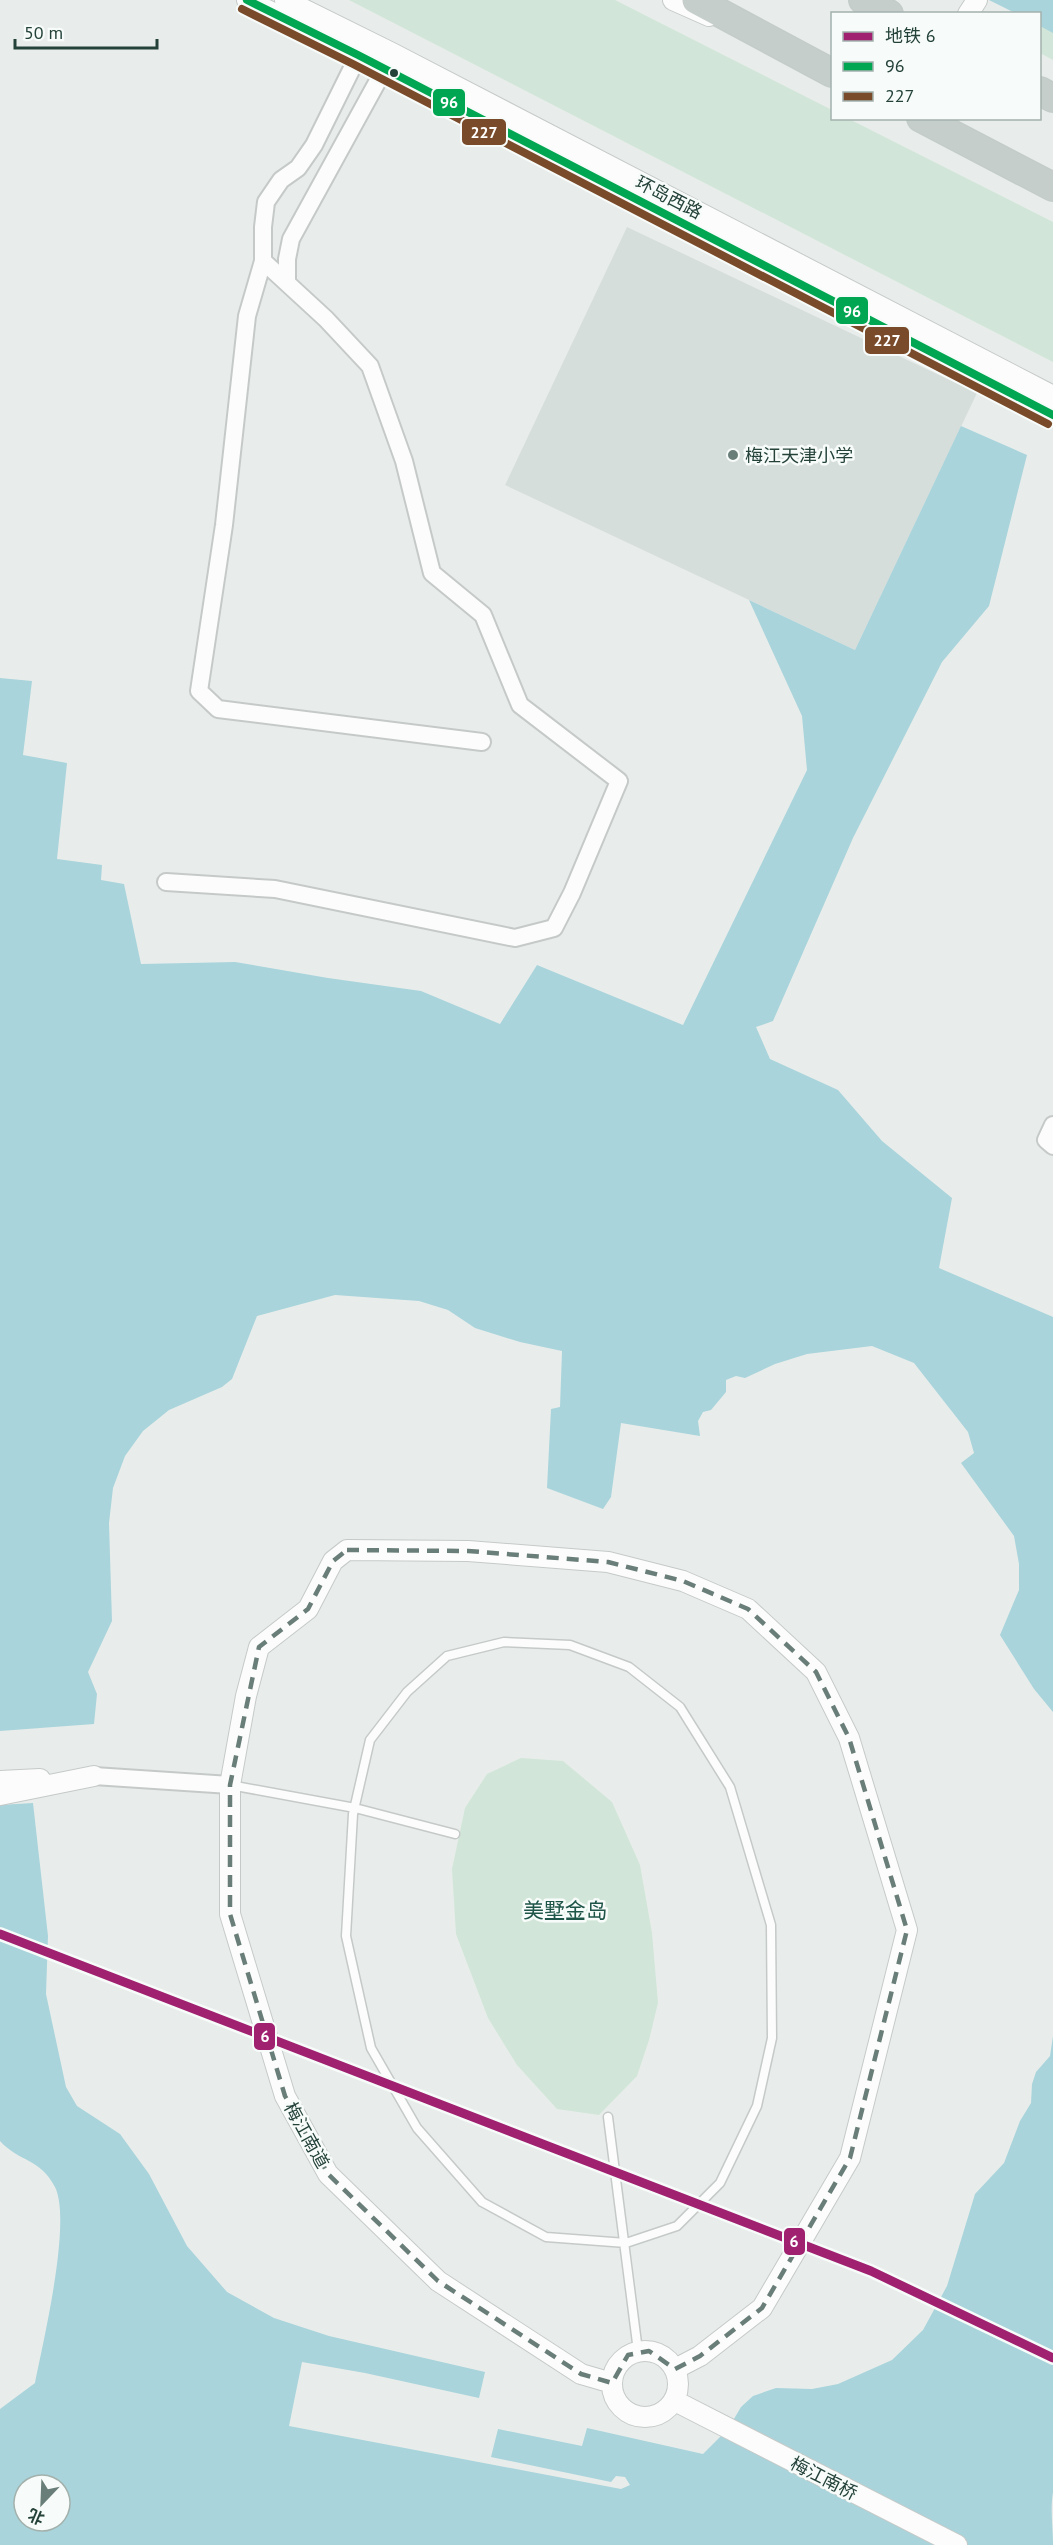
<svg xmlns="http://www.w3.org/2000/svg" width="1053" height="2545" font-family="'PT Sans','Noto Sans SC',sans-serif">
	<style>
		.built { fill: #d6dedb }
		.green { fill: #d1e6d8 }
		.water { fill: #a9d4db; fill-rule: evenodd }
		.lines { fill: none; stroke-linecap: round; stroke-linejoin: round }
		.service-casing { stroke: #c5cac8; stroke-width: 11 }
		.minor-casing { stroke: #c5cac8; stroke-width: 20 }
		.tertiary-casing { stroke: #c5cac8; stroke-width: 22 }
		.trunk-casing { stroke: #c3ccc9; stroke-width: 30 }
		.service { stroke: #fcfcfc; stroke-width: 8 }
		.minor { stroke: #fcfcfc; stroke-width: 16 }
		.tertiary { stroke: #fcfcfc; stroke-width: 20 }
		.trunk { stroke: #c6cecc; stroke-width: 27 }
		.bus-1-casing { stroke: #f7fbf9; stroke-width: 12 }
		.bus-2-casing { stroke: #f7fbf9; stroke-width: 12 }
		.bus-1 { stroke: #00a651; stroke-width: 8 }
		.bus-2 { stroke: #7a4b2a; stroke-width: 8 }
		.metro-1-casing { stroke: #f7fbf9; stroke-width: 14 }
		.metro-1 { stroke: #9f216f; stroke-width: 9 }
		.marked { fill: none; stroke: #697e78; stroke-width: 4.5; stroke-dasharray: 12 8; stroke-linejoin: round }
		.bus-dot { fill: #24423a; stroke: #f7fbf9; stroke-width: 2 }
		.poi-dot { fill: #697e78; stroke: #f7fbf9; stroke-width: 2 }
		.labels { text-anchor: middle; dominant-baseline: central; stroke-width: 5; stroke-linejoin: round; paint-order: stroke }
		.street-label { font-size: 18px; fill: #24423a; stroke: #f7fbf9 }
		.poi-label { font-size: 18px; fill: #24423a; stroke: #f7fbf9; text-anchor: start }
		.quarter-label { font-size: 21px; fill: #1f5548; stroke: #f7fbf9 }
		.line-badge { stroke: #f7fbf9; stroke-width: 2 }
		.badge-label { font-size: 16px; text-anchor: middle; font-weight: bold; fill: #fff }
	</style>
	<rect width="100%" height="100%" fill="#e8edeb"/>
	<!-- built -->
	<path class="built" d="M627,227L977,393L855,650L505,485Z"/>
	<!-- green -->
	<path class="green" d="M349,0H615L832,110V118L849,119L1053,222V362Z
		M1019,0H1053V60L1040,53V14H1011Z
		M521,1758L563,1761L612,1802L640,1865L652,1933L658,2003L649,2040L637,2076L599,2115L557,2109L517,2065L488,2018L456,1934L452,1869L465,1808L487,1774Z"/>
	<!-- water -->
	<path class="water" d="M989,0H1053V33L1040,26V14L1015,13Z
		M961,426L1027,455L989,606L942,662L853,838L773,1021L756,1027L770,1059L838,1090L882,1141L952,1198L939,1268L1053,1317V1712L1034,1689L1000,1635L1019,1590V1564L1014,1536L961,1463L974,1453L968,1432L914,1363L872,1346L807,1354L775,1364L745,1378L736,1376L726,1380V1392L711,1410L703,1412L698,1421L700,1436L621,1423L611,1497L603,1509L547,1488L551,1409L560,1407L562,1351L520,1342L475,1328L448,1310L419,1301L335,1295L257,1316L232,1379L222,1387L169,1410L143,1431L125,1456L113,1488L109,1523L112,1621L88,1672L97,1694L94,1724L0,1731V678L32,681L23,755L67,763L57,859L102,865L101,880L124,884L141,964L235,962L328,978L421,991L500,1024L537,965L683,1025L807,770L802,716L749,600L855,650Z
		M33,1803L48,1936L46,1994L66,2087L77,2106L120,2134L149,2174L187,2246L227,2292L274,2318L329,2336L485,2372L479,2398L365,2373L302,2362L289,2426L621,2489L630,2485L625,2477L616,2476L611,2482L491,2457L498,2429L582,2446L587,2428L703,2454L728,2429L741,2407L753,2396L776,2388L812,2389L838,2384L892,2360L923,2330L947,2286L975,2194L1004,2163L1020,2121L1031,2103L1032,2084L1036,2072L1050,2056L1053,2036V2492C1050,2511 1053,2525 1053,2545H0V2409L35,2383C43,2342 72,2222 55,2187C40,2158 19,2162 0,2141V1805ZM24,2485H60V2521H24Z"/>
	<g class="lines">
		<!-- service casing -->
		<g class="service-casing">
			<path id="service" d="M504,1642L570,1645L629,1667L680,1707L730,1787L771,1925L772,2038L757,2106L720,2183L677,2226L626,2243L546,2237L482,2202L417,2128L371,2048L346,1936L353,1814L370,1740L407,1692L447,1656Z
				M230,1785L355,1808L455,1834
				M608,2117L638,2351"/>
		</g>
		<!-- minor casing -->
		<g class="minor-casing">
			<path id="minor" d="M263,261V227L266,202L281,180L298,168L314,145L364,44
				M287,282V259L291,239L391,57
				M166,882L275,889L515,938L554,928L572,893L619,781L520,705L483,615L432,573L404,461L370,366L326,319L263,261L247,316L224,525L199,691L218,709L482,742
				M1053,1125L1046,1140L1053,1146
				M94,1776L230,1785"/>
		</g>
		<!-- tertiary casing -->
		<g class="tertiary-casing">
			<path id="tertiary" d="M247,0L358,55L1053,415
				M285,0L392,53L1053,396
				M673,0L709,16
				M968,14L977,0
				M0,1781L40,1779
				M0,1795L94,1776
				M612 2384a33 33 0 1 1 66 0a33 33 0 1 1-66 0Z
				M612,2383L581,2374L438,2281L328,2174L285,2096L230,1914V1785L246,1696L259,1647L308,1609L333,1561L347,1550L468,1551L608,1562L683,1581L748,1609L816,1672L849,1738L907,1930L850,2158L762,2308L700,2356L675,2369
				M675,2401L957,2545"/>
		</g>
		<!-- trunk casing -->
		<g class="trunk-casing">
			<path id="trunk" d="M696,0L832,73
				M863,0L889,14
				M1040,91L1053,98
				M921,118L1053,187"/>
		</g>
		<!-- service -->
		<use href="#service" class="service"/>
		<!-- minor -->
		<use href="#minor" class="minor"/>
		<!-- tertiary -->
		<use href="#tertiary" class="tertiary"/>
		<!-- trunk -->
		<use href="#trunk" class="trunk"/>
		<!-- bus-1 casing -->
		<g class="bus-1-casing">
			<path id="bus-1" d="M247,0L358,55L1053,415"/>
		</g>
		<!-- bus-2 casing -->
		<g class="bus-2-casing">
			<path id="bus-2" d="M242,9L353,64L1048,424"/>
		</g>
		<!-- bus-1 -->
		<use href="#bus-1" class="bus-1"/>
		<!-- bus-2 -->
		<use href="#bus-2" class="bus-2"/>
		<!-- metro-1 casing -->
		<g class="metro-1-casing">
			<path id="metro-1" d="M0,1934L871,2271L1053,2358"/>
		</g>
		<!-- metro-1 -->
		<use href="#metro-1" class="metro-1"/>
	</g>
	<!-- marked area -->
	<path class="marked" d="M347,1550L468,1551L608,1562L683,1581L748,1609L816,1672L849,1738L907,1930L850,2158L762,2308L700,2356L675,2369L649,2351L628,2355L612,2383L581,2374L438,2281L328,2174L285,2096L230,1914V1785L259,1647L308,1609L333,1561Z"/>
	<!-- markers -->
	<circle class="bus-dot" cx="394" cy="73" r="5"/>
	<circle class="poi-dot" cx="733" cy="455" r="6"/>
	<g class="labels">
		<!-- street labels -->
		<g class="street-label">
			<text transform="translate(669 197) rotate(27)">环岛西路</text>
			<text transform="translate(307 2135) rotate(61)">梅江南道</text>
			<text transform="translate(824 2478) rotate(27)">梅江南桥</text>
		</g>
		<!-- poi labels -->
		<g class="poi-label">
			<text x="745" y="455">梅江天津小学</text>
		</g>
		<!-- quarter labels -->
		<g class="quarter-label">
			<text x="565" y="1910">美墅金岛</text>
		</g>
	</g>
	<g class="line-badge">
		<rect x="432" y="88" width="34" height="29" rx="6" fill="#00a651"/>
		<rect x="461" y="118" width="46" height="28" rx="6" fill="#7a4b2a"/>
		<rect x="835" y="296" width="34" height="29" rx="6" fill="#00a651"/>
		<rect x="864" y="326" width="46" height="29" rx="6" fill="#7a4b2a"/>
		<rect x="253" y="2022" width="23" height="29" rx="6" fill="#9f216f"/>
		<rect x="783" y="2227" width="23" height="29" rx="6" fill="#9f216f"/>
	</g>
	<g class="badge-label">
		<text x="449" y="108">96</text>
		<text x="484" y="138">227</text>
		<text x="852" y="317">96</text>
		<text x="887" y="346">227</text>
		<text x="265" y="2042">6</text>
		<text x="794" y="2247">6</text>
	</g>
	<!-- legend -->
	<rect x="831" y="12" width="210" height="108" fill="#f7fbf9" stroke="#a3b1ad" stroke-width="1.5"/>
	<rect x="843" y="32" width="30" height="9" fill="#9f216f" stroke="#a3b1ad" stroke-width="1.5"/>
	<text x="885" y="42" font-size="18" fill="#24423a">地铁 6</text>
	<rect x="843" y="62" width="30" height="9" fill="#00a651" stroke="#a3b1ad" stroke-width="1.5"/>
	<text x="885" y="72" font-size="18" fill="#24423a">96</text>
	<rect x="843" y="92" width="30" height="9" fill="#7a4b2a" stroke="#a3b1ad" stroke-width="1.5"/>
	<text x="885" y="102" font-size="18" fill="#24423a">227</text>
	<!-- north arrow -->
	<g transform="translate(42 2503) rotate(203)"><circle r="28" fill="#f7fbf9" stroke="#a3b1ad" stroke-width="1.5"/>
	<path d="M0-4.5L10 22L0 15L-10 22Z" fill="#697e78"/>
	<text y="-9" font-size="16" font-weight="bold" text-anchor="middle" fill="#24423a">北</text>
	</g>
	<!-- scale -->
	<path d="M15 39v9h142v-9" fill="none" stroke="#24423a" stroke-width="3"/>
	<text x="24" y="39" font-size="18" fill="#24423a" stroke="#f7fbf9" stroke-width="4.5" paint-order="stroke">50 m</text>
</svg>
